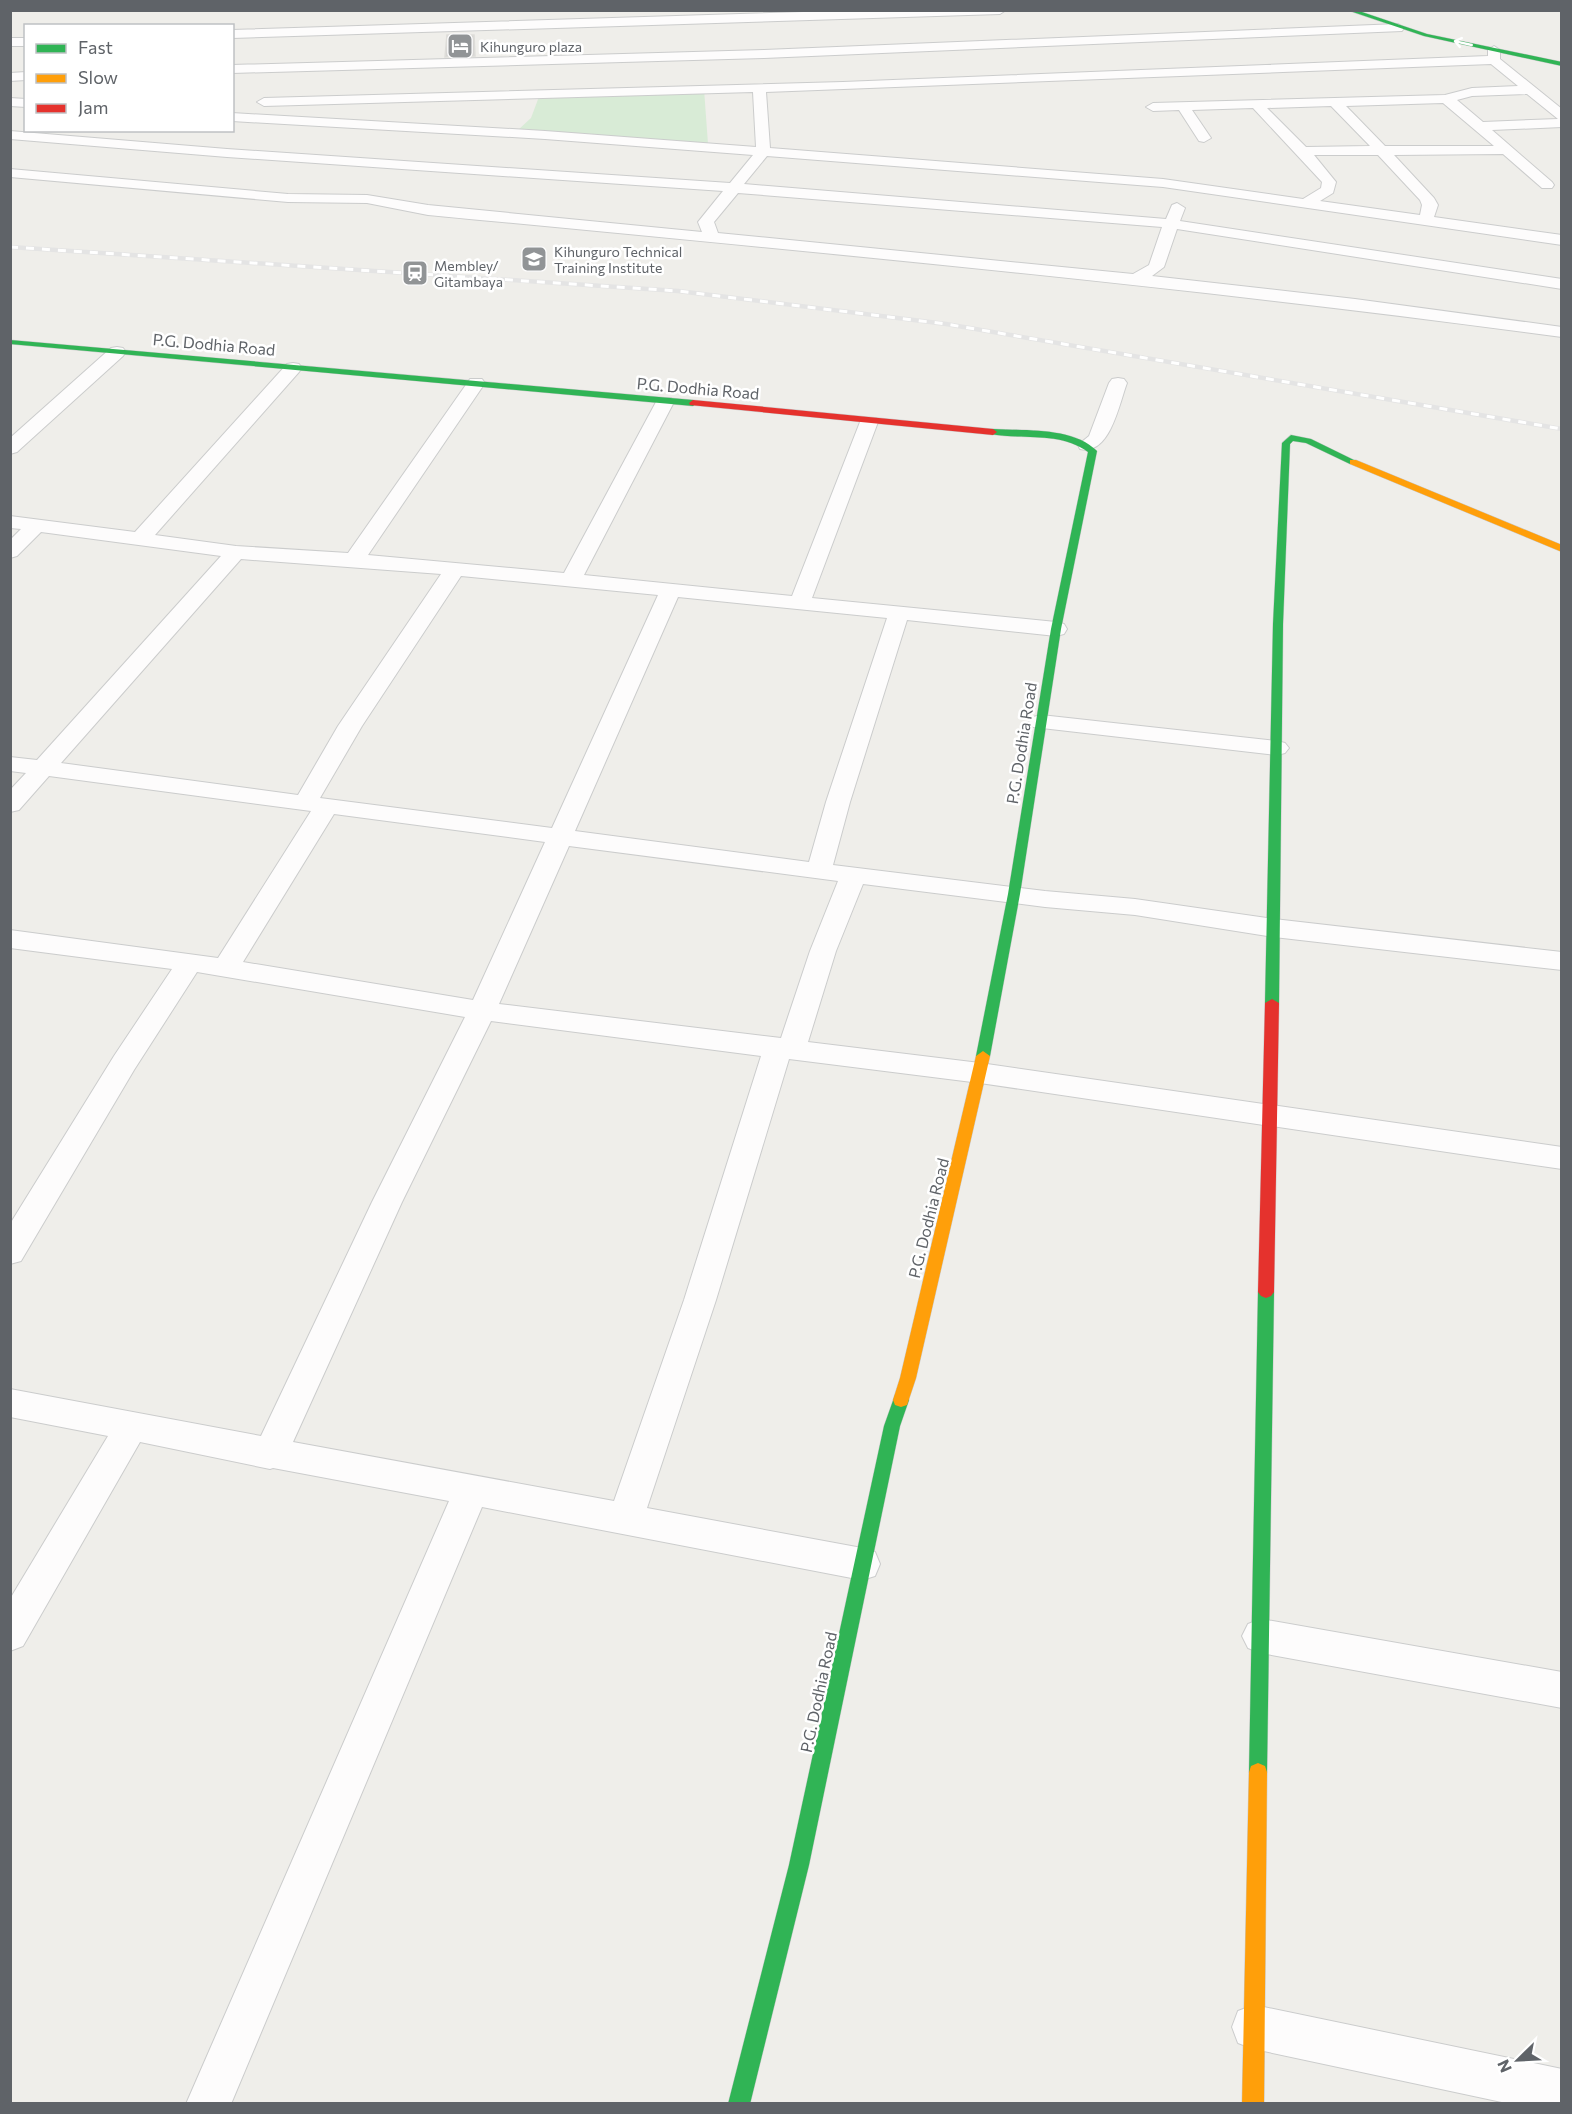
<svg xmlns="http://www.w3.org/2000/svg" width="1572" height="2114" font-family="Commissioner,sans-serif">
	<style>
		.green { fill: #d8ebd6 }
		.building { fill: #d6d5d3; stroke: #deddd9; stroke-width: 1.5 }
		.lines { fill: none; stroke-linecap: round; stroke-linejoin: round }
		.street-casing { stroke: #cbcccc; stroke-width: 2 }
		.fast-casing { stroke: #cacacb; stroke-width: 1 }
		.slow-casing { stroke: #cacacb; stroke-width: 1 }
		.jam-casing { stroke: #cacacb; stroke-width: 1 }
		.street { fill: #fdfcfc; fill-rule: evenodd }
		.fast { fill: #30b455; fill-rule: evenodd }
		.slow { fill: #ff9f0a; fill-rule: evenodd }
		.jam { fill: #e5322d; fill-rule: evenodd }
		.rail-casing { stroke: #e4e4e4; stroke-width: 4.5 }
		.rail { stroke: #fff; stroke-width: 3; stroke-dasharray: 8; stroke-linecap: butt }
		.oneway { stroke: #fff }
		.labels { text-anchor: middle; dominant-baseline: central; stroke-width: 5; stroke-linejoin: round; paint-order: stroke }
		.far-poi-label { font-size: 14px; fill: #5f6368; stroke: #fff; text-anchor: start }
		.street-label { font-size: 16px; fill: #5f6368; stroke: #fff }
	</style>
	<rect width="100%" height="100%" fill="#efeeea"/>
	<!-- green -->
	<path class="green" d="M704,89L708,144L517,131L531,118L540,94Z"/>
	<!-- building -->
	<path class="building" d="M447,35H474L475,56L445,57Z"/>
	<g class="lines">
		<!-- street casing -->
		<g class="street-casing">
			<path id="street" d="M869,10H1006L1000,14L232,38V30Z
				M1398,24L1404,28L1402,31L764,58L232,73V65L764,50Z
				M10,38H26V46H10Z
				M1494,46L1500,50V59L1562,109V127L1492,130L1552,182L1554,185L1552,188H1542L1503,154L1394,155L1434,198L1438,205L1434,217L1562,235V245L1163,187L767,156L744,184L1166,219L1172,205L1177,203L1185,208L1180,221L1562,279V289L1177,229L1164,267L1152,276L1355,299L1562,327V337C1185,286 806,251 428,215L367,203L288,202L10,177V169L288,194L367,195L428,205L702,232L698,222L723,191L227,157L10,139V131L227,149L730,183L753,155L545,139L232,121V113L545,131L756,147L753,92L264,106L257,102L264,98L843,82L1488,56V50ZM1491,64L1518,86L1472,88L1445,95L1153,103L1146,107L1153,111L1179,110L1199,141L1204,142L1211,138L1192,110L1253,108L1322,182L1321,188L1303,199L1163,179L770,148L766,92ZM1527,94L1558,119L1483,122L1457,100L1472,96ZM1443,103L1494,146H1385L1346,106ZM1331,106L1370,146L1306,147L1267,108ZM1314,155H1378L1420,200L1422,205L1420,215L1320,201L1333,193L1336,182ZM738,193L1162,227L1149,265L1133,274L718,233L714,222Z
				M26,72V80L10,81V73Z
				M10,98L26,99V107L10,106Z
				M117,347L123,348L126,352L123,356L17,452L10,454V438L111,348Z
				M293,363L299,364L302,368L299,372L155,535L236,546L348,553L470,379H482L485,383L368,555L564,573L656,402L659,398H671L674,402L584,575L792,596L860,422L862,418H876L878,422L812,598L1056,622L1064,624L1067,629L1064,634L1056,636L907,620L850,802L833,865L1045,891L1135,899L1274,919L1562,952V970L1274,937L1135,915L1045,907L863,884L836,951L808,1042L980,1063L1562,1147V1169L980,1083L789,1059L716,1300L647,1508L862,1548L875,1552L880,1564L875,1576L862,1580L482,1507L231,2104H186L449,1501L273,1468L270,1469L140,1442L23,1646L10,1651V1599L108,1436L10,1417V1389L261,1436L372,1202L465,1017L197,972L134,1070L21,1261L10,1264V1224L114,1056L172,969L10,948V930L218,958L311,811L49,776L19,810L10,812V790L26,773L10,771V757L37,760L221,556L41,532L17,556L10,558V540L21,529L10,528V516L135,532L287,364ZM241,559L441,574L338,726L298,795L61,763ZM461,576L658,595L552,828L320,798L362,726ZM678,597L887,618L826,802L809,862L575,831ZM334,814L545,842L473,1000L243,962ZM569,846L838,881L810,951L781,1038L499,1004ZM491,1021L761,1056L684,1300L614,1501L293,1442L402,1202Z
				M1118,378L1124,379L1127,383C1119,404 1110,456 1080,449L1078,445L1089,436L1109,383L1112,379Z
				M1041,715L1277,741L1285,743L1289,748L1285,753L1277,755L1033,727L1029,722L1033,717Z
				M1261,1619L1562,1672V1708L1261,1653L1248,1648L1242,1636L1248,1624Z
				M1254,2005L1562,2069V2104H1511L1254,2049L1238,2043L1232,2027L1238,2011Z"/>
		</g>
		<!-- fast casing -->
		<g class="fast-casing">
			<path id="fast" d="M1347,10H1356L1427,34L1562,62V66L1424,36Z
				M10,340L693,400L697,403L693,406L10,344Z
				M993,429C1025,431 1073,427 1097,451L1061,629L1020,894L990,1056L983,1061L976,1056L1008,894L1051,629L1088,452C1060,431 1023,440 990,434V430Z
				M1291,435L1311,439L1358,462L1350,464L1306,443L1293,441L1290,444L1283,624L1279,1003L1272,1007L1265,1003L1273,624L1282,443Z
				M1266,1286L1271,1288L1274,1292L1267,1772L1265,1778L1258,1781L1251,1778L1249,1772L1258,1292L1261,1288Z
				M901,1393L907,1395L909,1400L900,1426L809,1865L750,2104H728L789,1865L884,1426L895,1395Z"/>
		</g>
		<!-- slow casing -->
		<g class="slow-casing">
			<path id="slow" d="M1350,460H1356L1562,545V552L1350,464Z
				M983,1051L990,1056L916,1378L907,1405L901,1407L895,1405L893,1400L900,1378L976,1056Z
				M1258,1763L1265,1766L1267,1772L1264,2104H1242L1249,1772L1251,1766Z"/>
		</g>
		<!-- jam casing -->
		<g class="jam-casing">
			<path id="jam" d="M693,400L993,429L997,432L993,435L690,405L689,403Z
				M1272,999L1279,1003L1274,1292L1271,1296L1266,1298L1261,1296L1258,1292L1265,1003Z"/>
		</g>
		<!-- street -->
		<use href="#street" class="street"/>
		<!-- fast -->
		<use href="#fast" class="fast"/>
		<!-- slow -->
		<use href="#slow" class="slow"/>
		<!-- jam -->
		<use href="#jam" class="jam"/>
		<!-- rail casing -->
		<g class="rail-casing">
			<path id="rail" d="M10,247L678,291L946,324L1562,429"/>
		</g>
		<!-- rail -->
		<use href="#rail" class="rail"/>
	</g>
	<!-- one-way arrows -->
	<defs><path id="oneway-shaft" d="M-6 0H5M1.5-3L5.5 0L1.5 3" fill="none" stroke-width="1.6" stroke-linecap="round" stroke-linejoin="round" transform="scale(1.5)"/></defs>
	<use class="oneway" href="#oneway-shaft" transform="translate(1463 43) rotate(-167)"/>
	<!-- icons -->
	<defs>
		<g id="hotel-square" transform="scale(1.35)"><rect x="-9" y="-9" width="18" height="18" rx="4" fill="#919496" stroke="#fff"/><path d="M-6-4.5h1.5V1H6V5H4.5V3h-9V5H-6ZM-4 0a1.8 1.8 0 1 1 3.6 0ZM.5 0V-2.5h3Q6-2.5 6 0Z" fill="#fff"/></g>
		<g id="school-square" transform="scale(1.35)"><rect x="-9" y="-9" width="18" height="18" rx="4" fill="#919496" stroke="#fff"/><path d="M0-5L7-2L0 1L-7-2ZM-4 1L0 2.5L4 1V4Q0 6-4 4Z" fill="#fff"/></g>
		<g id="station-square" transform="scale(1.35)"><rect x="-9" y="-9" width="18" height="18" rx="4" fill="#919496" stroke="#fff"/><path d="M-3-6H3Q5-6 5-4V2Q5 4 3 4L4.5 6H3L1.5 4h-3L-3 6H-4.5L-3 4Q-5 4-5 2V-4Q-5-6-3-6ZM-3.5-4v3h7v-3ZM-3.5 1v1.5H-2V1ZM2 1v1.5H3.5V1Z" fill="#fff"/></g>
	</defs>
	<g fill-rule="evenodd">
		<use href="#hotel-square" x="460" y="46"/>
		<use href="#school-square" x="534" y="259"/>
		<use href="#station-square" x="415" y="273"/>
	</g>
	<g class="labels">
		<!-- far-poi labels -->
		<g class="far-poi-label">
			<text x="480" y="46">Kihunguro plaza</text>
			<text x="554" y="251">Kihunguro Technical<tspan x="554" dy="16">Training Institute</tspan></text>
			<text x="434" y="265">Membley/<tspan x="434" dy="16">Gitambaya</tspan></text>
		</g>
		<!-- street labels -->
		<g class="street-label">
			<text transform="translate(214 344) rotate(5)">P.G. Dodhia Road</text>
			<text transform="translate(698 388) rotate(5)">P.G. Dodhia Road</text>
			<text transform="translate(1021 743) rotate(-81)">P.G. Dodhia Road</text>
			<text transform="translate(928 1218) rotate(-76)">P.G. Dodhia Road</text>
			<text transform="translate(818 1692) rotate(-78)">P.G. Dodhia Road</text>
		</g>
	</g>
	<!-- border -->
	<rect width="1572" height="2114" fill="none" stroke="#5f6368" stroke-width="24"/>
	<!-- legend -->
	<rect x="24" y="24" width="210" height="108" fill="#ffffff" stroke="#bfc1c3" stroke-width="1.5"/>
	<rect x="36" y="44" width="30" height="9" fill="#30b455" stroke="#bfc1c3" stroke-width="1.5"/>
	<text x="78" y="54" font-size="18" fill="#5f6368">Fast</text>
	<rect x="36" y="74" width="30" height="9" fill="#ff9f0a" stroke="#bfc1c3" stroke-width="1.5"/>
	<text x="78" y="84" font-size="18" fill="#5f6368">Slow</text>
	<rect x="36" y="104" width="30" height="9" fill="#e5322d" stroke="#bfc1c3" stroke-width="1.5"/>
	<text x="78" y="114" font-size="18" fill="#5f6368">Jam</text>
	<!-- north arrow -->
	<g transform="translate(1518 2060) rotate(246)" stroke="#ffffff" stroke-width="4.5" paint-order="stroke">
	<path d="M0-4.5L10 22L0 15L-10 22Z" fill="#5f6368"/>
	<text y="-9" font-size="16" font-weight="bold" text-anchor="middle" fill="#5f6368">N</text>
	</g>
</svg>
